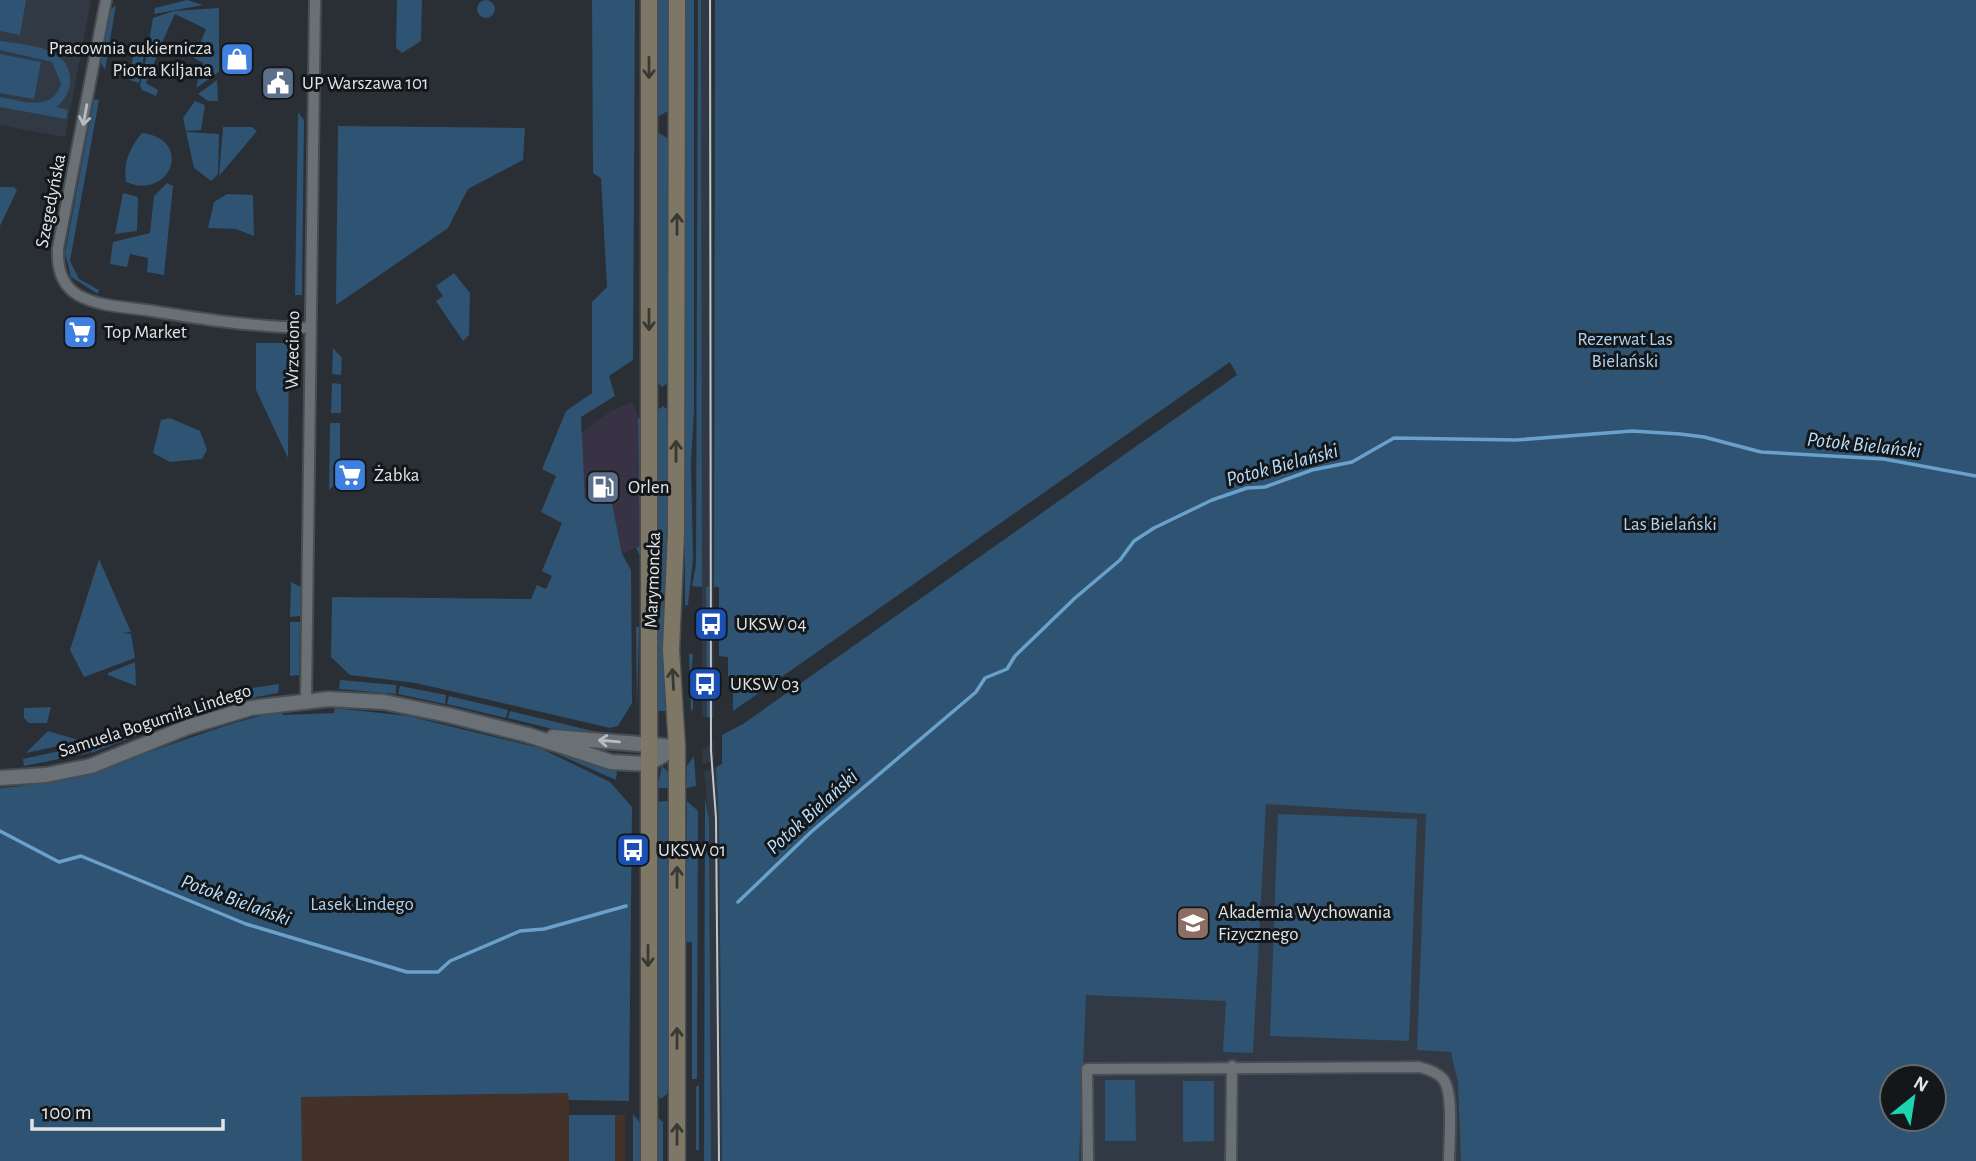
<svg xmlns="http://www.w3.org/2000/svg" width="1976" height="1161" font-family="'Alegreya Sans',sans-serif">
	<style>
		.commercial { fill: #373344 }
		.built { fill: #313a44 }
		.medical { fill: #44312a }
		.green { fill: #2e5373; fill-rule: evenodd }
		.lines { fill: none; stroke-linecap: round; stroke-linejoin: round }
		.stream { stroke: #6aa1ca; stroke-width: 3.5 }
		.minor-casing { stroke: #484d51; stroke-width: 14 }
		.tertiary-casing { stroke: #484d51; stroke-width: 18 }
		.secondary-casing { stroke: #484d51; stroke-width: 19 }
		.minor { stroke: #697076; stroke-width: 10 }
		.tertiary { stroke: #697076; stroke-width: 14 }
		.secondary { stroke: #7e7766; stroke-width: 16 }
		.tram { stroke: #c2c6ca; stroke-width: 2 }
		.oneway { stroke: #393934 }
		.oneway2 { stroke: #b7bcc0 }
		.labels { text-anchor: middle; dominant-baseline: central; stroke-width: 6; stroke-linejoin: round; paint-order: stroke }
		.poi-label { font-size: 19px; fill: #e1e5e8; stroke: #141719; text-anchor: start }
		.street-label { font-size: 19px; fill: #e1e5e8; stroke: #141719 }
		.park-label { font-size: 19px; fill: #afd2f2; stroke: #141719 }
		.water-label { font-size: 21px; font-style: italic; fill: #badffe; stroke: #141719 }
	</style>
	<rect width="100%" height="100%" fill="#292f35"/>
	<!-- commercial -->
	<path class="commercial" d="M633,402L638,418L640,546L622,554L611,498L585,499L581,433L611,411Z"/>
	<!-- built -->
	<path class="built" d="M0,0H91L65,137L0,125Z
		M701,0H712L714,718L702,717Z
		M1393,658L1615,1161H730Z
		M714,741V760L703,764L702,751Z
		M716,767L719,811L722,1161H711L709,819L704,771Z"/>
	<!-- medical -->
	<path class="medical" d="M569,1093V1115H625V1161H72L300,1097Z"/>
	<!-- green -->
	<path class="green" d="M0,0H26L20,35L0,31Z
		M187,0L203,5L154,14L155,8Z
		M397,0H422L421,41L402,53L396,48Z
		M592,0H635L633,360L609,376L615,396L581,417L585,499L611,498L622,554L631,570L632,703L618,726L610,728L416,683L350,675L331,657L332,597L531,599L537,585L546,589L552,576L542,571L562,523L541,512L556,476L542,469L566,411L592,393V302L607,287L601,178L593,173Z
		M656,0H668L669,110L658,117Z
		M684,0H694V411L691,463L693,558L688,605H685Z
		M698,0H701L702,587L692,586L696,565Z
		M715,0H1976V1161H1461L1458,1083L1451,1052L1417,1050L1426,814L1266,804L1253,1053L1223,1052L1226,1001L1086,995L1079,1161H722L719,819L716,767L722,764V735L743,724L1237,375L1230,362L733,711V685H728V657L719,656V587H714ZM1892,1077H1934V1119H1892Z
		M477 9a9 9 0 1 1 18 0a9 9 0 1 1-18 0Z
		M116,5L105,70L101,63L111,9Z
		M219,8V72L196,88L203,63L194,58L206,29L175,14L160,47L149,42L153,18L174,11Z
		M0,41C26,45 73,46 70,83C69,93 64,101 56,107L68,110L66,119L0,107V97C23,101 53,113 61,83L52,62L0,50Z
		M149,46L159,51L146,83L158,90L156,96L142,90L140,85Z
		M134,47L145,49L139,83L130,80Z
		M0,54L41,62L34,99L0,93Z
		M217,80L218,101H208L198,94Z
		M94,99L99,100L70,261L79,279L99,290L98,294L71,277L65,253Z
		M195,101L205,105L201,130L186,131L183,118Z
		M298,112L304,120L302,295H295Z
		M338,126L525,128L523,160L468,189L448,228L336,305Z
		M223,127H252L257,131L219,176Z
		M186,132L219,134L218,174L211,181L194,168Z
		M656,132L666,137L669,143L670,381L662,387L656,382Z
		M142,133C194,139 171,201 126,182C123,163 130,147 142,133Z
		M167,183L173,186L164,275L147,272L148,258L130,254L127,267L110,264L113,242L150,233L154,196Z
		M0,187H14L17,190L0,226Z
		M123,193L138,197L137,231L115,234Z
		M227,194L253,195L254,236L236,229L208,228L214,202Z
		M454,273L470,293L469,335L463,341L436,301L443,296L436,286Z
		M256,343H285L289,347L288,458L256,390Z
		M333,348L342,358L341,375L332,374Z
		M332,383L341,384V413H331Z
		M663,406L669,411C669,511 662,611 667,711H657L656,411Z
		M170,418L200,431L207,450L202,459L170,462L153,453L161,420Z
		M638,418L642,419V560L636,548L640,546Z
		M330,423H340V479L329,490Z
		M99,559L131,632L123,633L131,634L135,658L84,677L70,650Z
		M291,582L301,587L300,616L290,617Z
		M706,587H709L710,717H707Z
		M290,622H300L299,675L290,676Z
		M636,627H639L637,711Z
		M689,654H693L690,690L693,691V709L691,712Z
		M135,662L136,686L108,675V673Z
		M340,680L396,685V694L339,689Z
		M279,684L278,693L236,701L183,719L180,710L238,690Z
		M400,686L446,695L445,704L398,694Z
		M449,696L508,710L506,718L447,704Z
		M51,707L47,723H29L24,718V708Z
		M335,708L408,716L540,748L610,782L632,807L629,1101L569,1100L568,1093L301,1097L302,1161H0V788C100,782 185,731 282,711L283,715L334,713Z
		M178,711L181,719L91,753L89,745Z
		M510,711L601,733V734L549,728L508,718Z
		M48,731L82,741L26,753Z
		M87,745L89,753L24,766L23,759Z
		M555,753L617,771L616,780Z
		M694,756L696,786L686,788L687,766Z
		M662,766L668,772V788H657Z
		M705,798L709,819L711,1161H704Z
		M668,801L669,1085L667,1094L661,1099L655,1093L656,802Z
		M687,801L698,811L697,1079H692V942H685Z
		M1278,814L1417,819L1409,1041L1270,1036Z
		M1105,1080H1135L1136,1141H1105Z
		M1183,1081H1214V1141L1183,1142Z
		M699,1085V1150H696V1087Z
		M633,1114L640,1123V1161H633Z
		M569,1115H615V1161H569Z
		M656,1116L663,1122V1161H656Z"/>
	<g class="lines">
		<!-- stream -->
		<path class="stream" d="M0,831L59,862L81,856L246,924L407,972H438L450,961L520,931L544,929L626,906
			M738,902L811,832L976,692L985,678L1007,669L1015,656L1075,598L1120,560L1134,541L1154,528L1212,500L1247,488L1265,487L1312,470L1352,462L1394,438L1516,440L1632,431L1680,434L1704,437L1761,452L1884,459L1976,476"/>
		<!-- minor casing -->
		<g class="minor-casing">
			<path id="minor" d="M106,0L58,248C57,266 61,285 78,295C97,306 124,307 146,310C201,319 254,327 310,328
				M306,700L315,0
				M1088,1161L1087,1069L1419,1067C1427,1069 1437,1072 1443,1079C1454,1092 1449,1143 1449,1161
				M1231,1161L1232,1066"/>
		</g>
		<!-- tertiary casing -->
		<g class="tertiary-casing">
			<path id="tertiary" d="M553,737L677,747
				M0,778L46,775L91,766L188,727L251,708L329,699L384,702L448,715L528,735L611,762L648,764L677,747"/>
		</g>
		<!-- secondary casing -->
		<g class="secondary-casing">
			<path id="secondary" d="M649,0V1161
				M677,0L676,532L671,650L677,747V1161"/>
		</g>
		<!-- minor -->
		<use href="#minor" class="minor"/>
		<!-- tertiary -->
		<use href="#tertiary" class="tertiary"/>
		<!-- secondary -->
		<use href="#secondary" class="secondary"/>
		<!-- tram -->
		<path class="tram" d="M710,0L711,751L716,818L719,1161"/>
	</g>
	<!-- one-way arrows -->
	<defs><path id="oneway-shaft" d="M-6 0H5M1.5-3L5.5 0L1.5 3" fill="none" stroke-width="1.6" stroke-linecap="round" stroke-linejoin="round" transform="scale(1.75)"/></defs>
	<g class="oneway">
		<use href="#oneway-shaft" transform="translate(649 68) rotate(90)"/>
		<use href="#oneway-shaft" transform="translate(677 224) rotate(-90)"/>
		<use href="#oneway-shaft" transform="translate(649 320) rotate(90)"/>
		<use href="#oneway-shaft" transform="translate(676 451) rotate(-90)"/>
		<use href="#oneway-shaft" transform="translate(673 679) rotate(-93)"/>
		<use href="#oneway-shaft" transform="translate(677 877) rotate(-90)"/>
		<use href="#oneway-shaft" transform="translate(648 956) rotate(90)"/>
		<use href="#oneway-shaft" transform="translate(677 1038) rotate(-90)"/>
		<use href="#oneway-shaft" transform="translate(677 1134) rotate(-90)"/>
	</g>
	<g class="oneway2">
		<use href="#oneway-shaft" transform="translate(85 115) rotate(100)"/>
		<use href="#oneway-shaft" transform="translate(609 741) rotate(-175)"/>
	</g>
	<!-- icons -->
	<defs>
		<g id="shop-square" transform="scale(1.75)"><rect x="-9" y="-9" width="18" height="18" rx="4" fill="#3f7fe0" stroke="#141719"/><path d="M-5-2.5h2.3a2.7 3.5 0 0 1 5.4 0H5L5.5 6h-11ZM-1.5-2.5h3a1.5 2.3 0 0 0-3 0Z" fill="#fff"/></g>
		<g id="civic-square" transform="scale(1.75)"><rect x="-9" y="-9" width="18" height="18" rx="4" fill="#5c6f8a" stroke="#141719"/><path d="M-.6-6.5H3V-4.5H.6V-3L4-1V1h2V6H-6V1h2V-1L-.6-3ZM-1.2 2.5V6h2.4V2.5Z" fill="#fff"/></g>
		<g id="supermarket-square" transform="scale(1.75)"><rect x="-9" y="-9" width="18" height="18" rx="4" fill="#3f7fe0" stroke="#141719"/><path d="M-6-5.5h2.5l.6 2H6L4.5 2H-2.5L-4.4-4H-6ZM-1.5 3.2a1.3 1.3 0 1 0 .1 0ZM3 3.2a1.3 1.3 0 1 0 .1 0Z" fill="#fff"/></g>
		<g id="fuel-square" transform="scale(1.75)"><rect x="-9" y="-9" width="18" height="18" rx="4" fill="#5c6f8a" stroke="#141719"/><path d="M-5.5-6h7V0h2V4h1.3V-2.5L3-4.5l.8-.8L6-3V5H2.5V1h-1V6h-7ZM-4.2-4.7v3.2H.2V-4.7Z" fill="#fff"/></g>
		<g id="bus-square" transform="scale(1.75)"><rect x="-9" y="-9" width="18" height="18" rx="4" fill="#1a4fb4" stroke="#141719"/><path d="M-5-6H5V4H4V6H2V4H-2V6H-4V4H-5ZM-3.5-4V0h7V-4ZM-3.5 1.2v1.5H-2V1.2ZM2 1.2v1.5H3.5V1.2Z" fill="#fff"/></g>
		<g id="university-square" transform="scale(1.75)"><rect x="-9" y="-9" width="18" height="18" rx="4" fill="#8d6e63" stroke="#141719"/><path d="M0-5L7-2L0 1L-7-2ZM-4 1L0 2.5L4 1V4Q0 6-4 4Z" fill="#fff"/></g>
	</defs>
	<g fill-rule="evenodd">
		<use href="#shop-square" x="237" y="59"/>
		<use href="#civic-square" x="278" y="83"/>
		<use href="#supermarket-square" x="80" y="332"/>
		<use href="#supermarket-square" x="350" y="475"/>
		<use href="#fuel-square" x="603" y="487"/>
		<use href="#bus-square" x="711" y="624"/>
		<use href="#bus-square" x="705" y="684"/>
		<use href="#bus-square" x="633" y="850"/>
		<use href="#university-square" x="1193" y="923"/>
	</g>
	<g class="labels">
		<!-- poi labels -->
		<g class="poi-label">
			<text x="212" y="48" text-anchor="end">Pracownia cukiernicza<tspan x="212" dy="22">Piotra Kiljana</tspan></text>
			<text x="302" y="83">UP Warszawa 101</text>
			<text x="104" y="332">Top Market</text>
			<text x="374" y="475">Żabka</text>
			<text x="628" y="487">Orlen</text>
			<text x="736" y="624">UKSW 04</text>
			<text x="730" y="684">UKSW 03</text>
			<text x="658" y="850">UKSW 01</text>
			<text x="1218" y="912">Akademia Wychowania<tspan x="1218" dy="22">Fizycznego</tspan></text>
		</g>
		<!-- street labels -->
		<g class="street-label">
			<text transform="translate(51 201) rotate(-79)">Szegedyńska</text>
			<text transform="translate(293 350) rotate(-89)">Wrzeciono</text>
			<text transform="translate(653 580) rotate(-88)">Marymoncka</text>
			<text transform="translate(155 721) rotate(-18)">Samuela Bogumiła Lindego</text>
		</g>
		<!-- park labels -->
		<g class="park-label">
			<text x="1625" y="339">Rezerwat Las<tspan x="1625" dy="22">Bielański</tspan></text>
			<text x="1670" y="524">Las Bielański</text>
			<text x="362" y="904">Lasek Lindego</text>
		</g>
		<!-- water labels -->
		<g class="water-label">
			<text transform="translate(1864 445) rotate(6)">Potok Bielański</text>
			<text transform="translate(1282 465) rotate(-15)">Potok Bielański</text>
			<text transform="translate(812 812) rotate(-42)">Potok Bielański</text>
			<text transform="translate(236 900) rotate(20)">Potok Bielański</text>
		</g>
	</g>
	<!-- north arrow -->
	<g transform="translate(1913 1098) rotate(30)"><circle r="33" fill="#141719" stroke="#66696c" stroke-width="2"/>
	<path d="M0-5L12 26L0 18L-12 26Z" fill="#1bd5b1"/>
	<text y="-10" font-size="19" font-weight="bold" text-anchor="middle" fill="#e1e5e8">N</text>
	</g>
	<!-- scale -->
	<path d="M32 1119v10h191v-10" fill="none" stroke="#e1e5e8" stroke-width="3.5"/>
	<text x="42" y="1119" font-size="21" fill="#e1e5e8" stroke="#141719" stroke-width="5" paint-order="stroke">100 m</text>
</svg>
